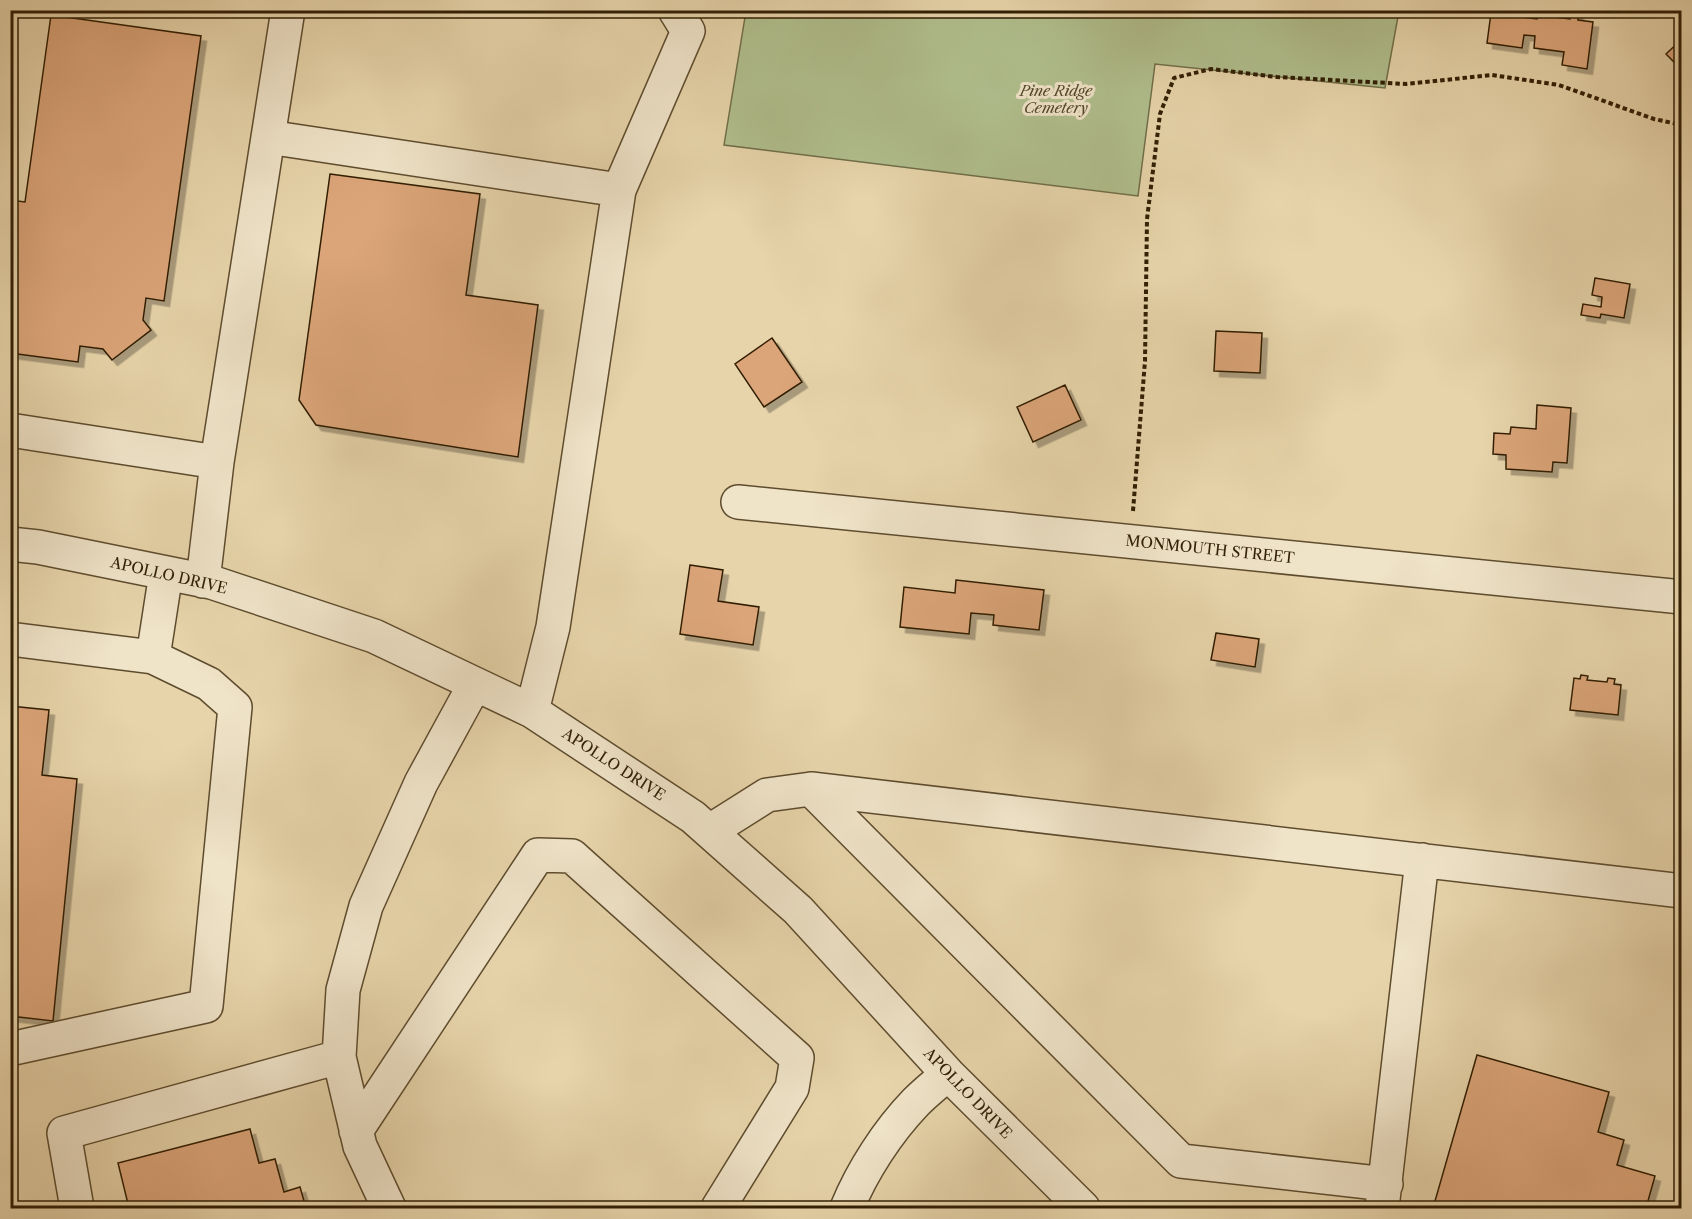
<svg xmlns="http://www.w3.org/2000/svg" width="1692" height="1219" font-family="'Libre Caslon Text',serif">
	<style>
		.green { fill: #b0be8d; stroke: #706e49; stroke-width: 1.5 }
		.building { fill: #dba579; stroke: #311f05; stroke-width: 1.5; filter: url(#shadow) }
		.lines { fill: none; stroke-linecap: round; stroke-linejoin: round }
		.minor-casing { stroke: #5e4c2e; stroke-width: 36 }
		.path { stroke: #311f05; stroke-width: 4; stroke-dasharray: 4.5 3; stroke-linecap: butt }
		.minor { stroke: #efe3c8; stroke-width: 33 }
		.labels { text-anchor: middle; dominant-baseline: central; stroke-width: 6; stroke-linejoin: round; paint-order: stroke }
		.park-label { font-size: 15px; font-style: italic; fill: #514727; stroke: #efe3c8 }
		.street-label { font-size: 15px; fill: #311f05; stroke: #efe3c8 }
	</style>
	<defs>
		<filter id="shadow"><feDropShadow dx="5.5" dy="5.5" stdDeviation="0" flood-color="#0004"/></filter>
	</defs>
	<rect width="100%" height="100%" fill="#e7d4aa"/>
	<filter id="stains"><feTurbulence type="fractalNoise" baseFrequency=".00333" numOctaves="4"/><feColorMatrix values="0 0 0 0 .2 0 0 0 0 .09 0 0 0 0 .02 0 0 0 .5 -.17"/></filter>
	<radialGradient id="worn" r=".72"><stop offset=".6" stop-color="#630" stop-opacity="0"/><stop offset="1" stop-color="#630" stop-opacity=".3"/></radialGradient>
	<!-- green -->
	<path class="green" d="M746,11V10L1399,11L1385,88L1155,64L1138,196L724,145Z"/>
	<!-- building -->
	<path class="building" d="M1491,13L1537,19L1538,15L1570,19L1571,13L1578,14V20L1593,22L1587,69L1562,65L1564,52L1534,48L1535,36L1524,35L1522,48L1487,43Z
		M51,15L201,36L164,301L146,298L143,320L151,330L112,360L103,349L80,346L78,362L10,353V200L25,202Z
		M1682,39V70L1666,54Z
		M330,174L480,194L466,295L538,305L518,457L316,425L299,400Z
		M1595,278L1630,284L1624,318L1601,314L1600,318L1581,315L1583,304L1601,307L1602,297L1592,295Z
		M1216,331L1262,333L1260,373L1214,371Z
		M772,338L802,382L764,407L735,364Z
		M1065,385L1081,420L1033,442L1017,407Z
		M1537,405L1571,408L1567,463L1553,462L1552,472L1506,469V455L1493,454L1494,433L1510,434L1511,427L1536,429Z
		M690,565L723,570L718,601L759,607L753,645L680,634Z
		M956,580L1044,590L1039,630L993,625L994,615L971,613L969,634L900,627L904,587L955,593Z
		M1216,633L1259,639L1255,667L1211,660Z
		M1581,675L1588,676L1587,680L1607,682L1608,678L1615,679L1614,684L1621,685L1618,715L1570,710L1574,678L1580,679Z
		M10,706L49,710L42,775L77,779L53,1021L10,1016Z
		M1477,1055L1609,1092L1598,1132L1624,1140L1617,1165L1655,1176L1646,1208H1433Z
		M250,1129L259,1163L275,1159L284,1192L300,1187L306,1208H129L118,1163Z"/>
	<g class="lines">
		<!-- minor casing -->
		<g class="minor-casing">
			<path id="minor" d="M268,137L619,190
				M10,430L217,462L203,581
				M217,462L288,10
				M738,502L1682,597
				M10,544L38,547L211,582L374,636L532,711L693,817L798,910L948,1074L1083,1208
				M10,639L153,657L166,573
				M532,711L553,627L619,190L688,31L675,10
				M811,789L1181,1161L1386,1184
				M710,831L767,795L811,789L1682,891
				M10,1049L206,1006L235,707L209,684L153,657
				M356,1131L538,855L572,856L797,1058L792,1088L718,1208
				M77,1208L64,1133L339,1057
				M389,1208L360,1146L339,1057L343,990L366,906L421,783L475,684
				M847,1208C862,1171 888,1131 916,1102C926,1092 937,1083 948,1074
				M1382,1208L1422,860"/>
		</g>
		<!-- path -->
		<path class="path" d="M1133,511L1145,361L1147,219L1160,114L1174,78L1211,69L1277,77L1406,84L1492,75L1559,85L1654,119L1682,125"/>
		<!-- minor -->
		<use href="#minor" class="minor"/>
	</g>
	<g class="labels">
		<!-- park labels -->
		<g class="park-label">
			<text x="1056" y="90">Pine Ridge<tspan x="1056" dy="17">Cemetery</tspan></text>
		</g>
		<!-- street labels -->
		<g class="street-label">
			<text transform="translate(1210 549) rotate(6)">MONMOUTH STREET</text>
			<text transform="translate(169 575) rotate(13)">APOLLO DRIVE</text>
			<text transform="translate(614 764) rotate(33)">APOLLO DRIVE</text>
			<text transform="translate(968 1093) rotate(46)">APOLLO DRIVE</text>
		</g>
	</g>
	<!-- margin -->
	<rect width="1692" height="1219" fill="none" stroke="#e7d4aa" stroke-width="36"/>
	<rect x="12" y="12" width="1668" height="1195" fill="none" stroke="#311f05" stroke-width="3"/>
	<rect x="18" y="18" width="1656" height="1183" fill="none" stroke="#311f05" stroke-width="1.5"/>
	<rect width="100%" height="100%" filter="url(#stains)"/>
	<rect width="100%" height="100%" fill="url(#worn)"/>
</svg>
